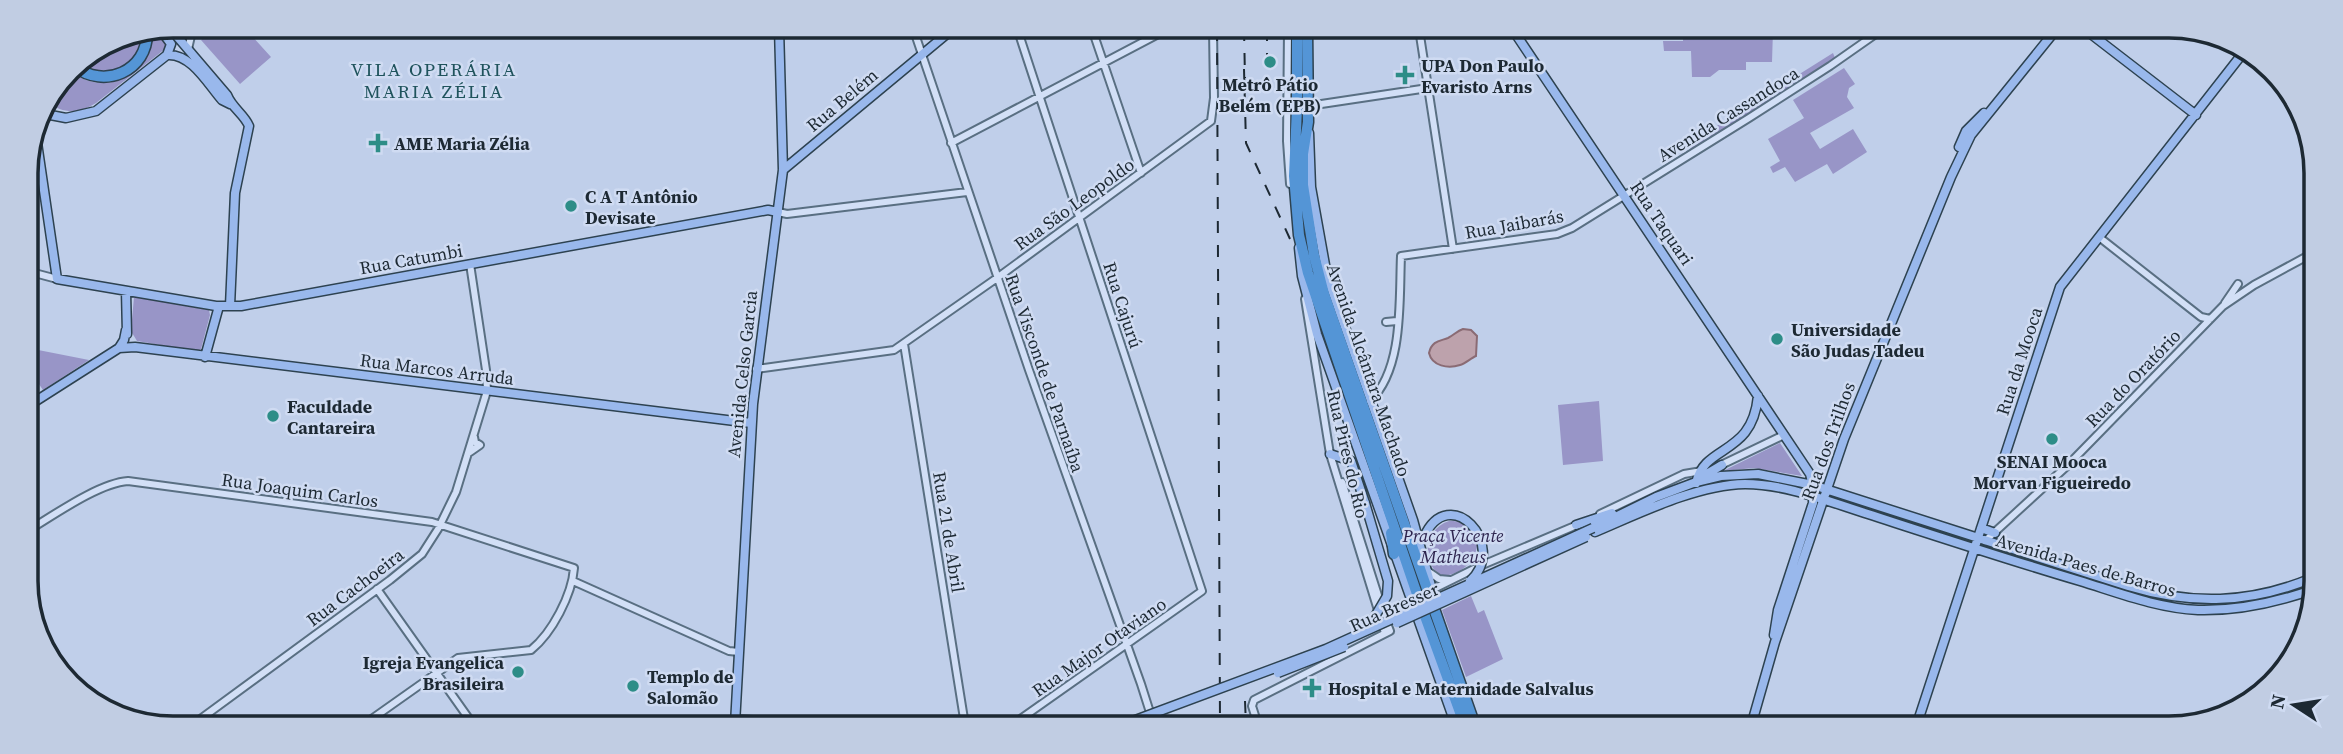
<svg xmlns="http://www.w3.org/2000/svg" width="2343" height="754" font-family="'Source Serif 4',serif">
	<style>
		.green { fill: #9895c7 }
		.water { fill: #bda2ac; stroke: #8a6b74; stroke-width: 2 }
		.lines { fill: none; stroke-linecap: round; stroke-linejoin: round }
		.minor-casing { stroke: #596f82; stroke-width: 10 }
		.major-casing { stroke: #2d4250; stroke-width: 11 }
		.highway-casing { stroke: #2d4250; stroke-width: 13 }
		.minor { stroke: #d2dff6; stroke-width: 6 }
		.major { stroke: #99b8ec; stroke-width: 8 }
		.highway { stroke: #5495d6; stroke-width: 10 }
		.rail { stroke: #1d2933; stroke-width: 2; stroke-dasharray: 12 12; stroke-linecap: butt }
		.major-bridge-casing { stroke: #2d4250; stroke-width: 11; stroke-linecap: butt }
		.major-bridge { stroke: #99b8ec; stroke-width: 8 }
		.poi-dot { fill: #2d8d87; stroke: #cfdbf2; stroke-width: 2.5 }
		.labels { text-anchor: middle; dominant-baseline: central; stroke-width: 5; stroke-linejoin: round; paint-order: stroke }
		.poi-label { font-size: 18px; font-weight: bold; fill: #1d2933; stroke: #cfdbf2; text-anchor: start }
		.street-label { font-size: 18px; fill: #1d2933; stroke: #cfdbf2 }
		.park-label { font-size: 18px; font-style: italic; fill: #2d244e; stroke: #cfdbf2 }
		.neighbourhood-label { font-size: 19px; letter-spacing: 2px; fill: #1f535c; stroke: #cfdbf2 }
		.rim { fill: none; stroke: #1d2933; stroke-width: 3.5 }
	</style>
	<rect width="100%" height="100%" fill="#c0cfea"/>
	<!-- green -->
	<path class="green" d="M217,26H243L271,57L240,84L201,40Z
		M154,30L166,43L165,49L96,103C80,113 64,115 48,102L69,70C106,100 150,75 154,30Z
		M1683,30H1773L1772,62H1746V70H1719L1710,77H1692L1691,51H1664L1663,41H1683Z
		M142,32C142,37 142,45 140,49C129,75 98,76 78,64L118,37Z
		M1833,53L1835,58L1691,150L1688,144Z
		M1844,68L1855,84L1849,88L1847,97L1854,108L1810,133L1820,149L1853,129L1867,152L1833,174L1827,164L1795,182L1785,167L1773,173L1770,167L1780,161L1768,139L1804,118L1793,100Z
		M134,297L209,310L210,315L201,349L197,351L137,341L131,331Z
		M28,348L89,360L43,390L28,368Z
		M1599,401L1603,461L1563,465L1558,405Z
		M1780,443L1802,476L1754,468L1723,471Z
		M1449,521C1489,520 1485,570 1444,576C1420,567 1423,529 1449,521Z
		M1471,596L1478,613L1484,610L1503,659L1466,677L1442,610Z"/>
	<!-- water -->
	<path class="water" d="M1463,329L1471,330L1477,336L1476,356C1471,358 1465,364 1460,365C1448,369 1432,366 1429,353C1432,340 1441,341 1448,338C1454,335 1457,331 1463,329Z"/>
	<g class="lines">
		<!-- minor casing -->
		<g class="minor-casing">
			<path id="minor" d="M913,28L1029,370L1141,684L1154,725
				M1092,29L1141,173
				M1288,29L1287,141L1290,184
				M1419,29L1453,249
				M188,49L191,36L203,26
				M1308,106L1428,88
				M951,143L1164,31V29
				M778,212L787,214L967,192
				M2099,237L2201,317L2210,319
				M27,271L57,279
				M1305,299L1330,454L1385,633
				M2225,303L2238,284
				M1386,322L1397,321
				M904,344L965,725
				M756,369L894,350L997,278L1211,121L1214,98L1213,29
				M1370,401C1404,369 1399,300 1401,256L1557,234L1572,228L1749,118L1830,66L1880,31
				M470,452L480,445L475,442L474,437
				M1719,466L1784,435
				M1342,482L1382,608
				M1600,514L1684,474L1702,471
				M29,530C54,515 99,483 128,481L432,522L574,568C572,595 552,633 531,650L458,658L366,723
				M1985,541L2068,465L2223,306L2254,285L2313,253
				M1429,572L1439,579L1450,580
				M573,581L729,651L739,652
				M377,589L472,723
				M1379,616L1480,566L1577,525
				M195,723L390,580L422,554L438,529L456,492L487,391L486,370L470,264
				M1012,725L1202,591L1017,28
				M1258,725L1252,706L1254,700L1390,631L1385,618"/>
		</g>
		<!-- major casing -->
		<g class="major-casing">
			<path id="major" d="M169,27L227,95C232,108 244,114 249,126L235,193L230,306
				M160,29L171,44L167,55
				M1513,30L1810,474L1813,485V503L1778,610L1774,635
				M2087,31L2196,115
				M167,55C191,53 208,84 222,100L230,104
				M40,113L66,118L96,111L167,55
				M35,129L57,279L216,306H241L768,210L778,212
				M1309,133L1311,187L1327,276L1413,520L1436,604
				M1959,147L1966,131L1984,113
				M783,170L954,28
				M1299,248L1302,276L1317,334L1456,726
				M126,291L127,334
				M119,348L135,347L751,423
				M205,357L219,306
				M28,406L119,348L124,340L126,330
				M1330,454L1351,461L1365,503
				M1700,478L1722,465
				M1696,483C1705,443 1752,457 1758,396
				M1576,525L1612,513
				M1593,528L1656,497L1696,482L1721,476L1758,474L1813,485L2128,586C2191,605 2250,604 2312,578
				M1981,528L1995,533
				M1595,532C1640,513 1696,485 1745,484C1787,484 1829,502 1868,514C1939,537 2009,560 2080,581C2119,593 2157,608 2198,610C2238,611 2274,603 2312,590
				M1358,632L1374,618
				M658,724L742,720L834,724
				M735,724L753,404L783,170L779,28
				M1751,726L1775,642L1844,439L1951,177L1971,135L2055,31
				M1916,727L2060,287L2243,53"/>
		</g>
		<!-- highway casing -->
		<g class="highway-casing">
			<path id="highway" d="M1297,29V107L1294,176L1299,235L1308,273L1418,597L1465,726
				M1307,29L1308,122L1303,154V185L1314,255L1324,294L1475,726
				M74,66C104,90 148,71 147,32
				M1391,533L1394,554"/>
		</g>
		<!-- minor -->
		<use href="#minor" class="minor"/>
		<!-- major -->
		<use href="#major" class="major"/>
		<!-- highway -->
		<use href="#highway" class="highway"/>
		<!-- rail -->
		<path class="rail" d="M1217,29L1220,725
			M1244,29L1245,78
			M1267,29V95
			M1244,69L1246,143L1290,239
			M1245,701L1246,725"/>
		<!-- major-bridge casing -->
		<g class="major-bridge-casing">
			<path id="major-bridge" d="M1365,503L1388,581L1387,596L1374,618
				M1424,537C1449,481 1509,545 1470,581
				M1397,623L1586,537
				M1278,673L1344,647
				M1122,725L1326,649L1593,528"/>
		</g>
		<!-- major-bridge -->
		<use href="#major-bridge" class="major-bridge"/>
	</g>
	<!-- markers -->
	<g class="poi-dot">
		<circle cx="1270" cy="62" r="7"/>
		<path d="M1401.5 64.5h7v7h7v7h-7v7h-7v-7h-7v-7h7z"/>
		<path d="M374.5 132.5h7v7h7v7h-7v7h-7v-7h-7v-7h7z"/>
		<circle cx="571" cy="206" r="7"/>
		<circle cx="1777" cy="339" r="7"/>
		<circle cx="273" cy="416" r="7"/>
		<circle cx="2052" cy="439" r="7"/>
		<circle cx="518" cy="672" r="7"/>
		<circle cx="633" cy="686" r="7"/>
		<path d="M1308.5 677.5h7v7h7v7h-7v7h-7v-7h-7v-7h7z"/>
	</g>
	<g class="labels">
		<!-- poi labels -->
		<g class="poi-label">
			<text x="1421" y="65">UPA Don Paulo<tspan x="1421" dy="21">Evaristo Arns</tspan></text>
			<text x="1270" y="84" text-anchor="middle">Metrô Pátio<tspan x="1270" dy="21">Belém (EPB)</tspan></text>
			<text x="394" y="143">AME Maria Zélia</text>
			<text x="585" y="196">C A T Antônio<tspan x="585" dy="21">Devisate</tspan></text>
			<text x="1791" y="329">Universidade<tspan x="1791" dy="21">São Judas Tadeu</tspan></text>
			<text x="287" y="406">Faculdade<tspan x="287" dy="21">Cantareira</tspan></text>
			<text x="2052" y="461" text-anchor="middle">SENAI Mooca<tspan x="2052" dy="21">Morvan Figueiredo</tspan></text>
			<text x="504" y="662" text-anchor="end">Igreja Evangelica<tspan x="504" dy="21">Brasileira</tspan></text>
			<text x="647" y="676">Templo de<tspan x="647" dy="21">Salomão</tspan></text>
			<text x="1328" y="688">Hospital e Maternidade Salvalus</text>
		</g>
		<!-- street labels -->
		<g class="street-label">
			<text transform="translate(842 100) rotate(-40)">Rua Belém</text>
			<text transform="translate(1728 114) rotate(-32)">Avenida Cassandoca</text>
			<text transform="translate(1074 204) rotate(-36)">Rua São Leopoldo</text>
			<text transform="translate(1662 223) rotate(56)">Rua Taquari</text>
			<text transform="translate(1514 224) rotate(-10)">Rua Jaibarás</text>
			<text transform="translate(411 259) rotate(-10)">Rua Catumbi</text>
			<text transform="translate(1123 305) rotate(72)">Rua Cajurú</text>
			<text transform="translate(2019 361) rotate(-72)">Rua da Mooca</text>
			<text transform="translate(437 369) rotate(7)">Rua Marcos Arruda</text>
			<text transform="translate(1369 370) rotate(71)">Avenida Alcântara Machado</text>
			<text transform="translate(1045 373) rotate(71)">Rua Visconde de Parnaíba</text>
			<text transform="translate(742 374) rotate(-84)">Avenida Celso Garcia</text>
			<text transform="translate(2133 378) rotate(-46)">Rua do Oratório</text>
			<text transform="translate(1828 441) rotate(-70)">Rua dos Trilhos</text>
			<text transform="translate(1348 454) rotate(77)">Rua Pires do Rio</text>
			<text transform="translate(300 490) rotate(8)">Rua Joaquim Carlos</text>
			<text transform="translate(949 532) rotate(81)">Rua 21 de Abril</text>
			<text transform="translate(2086 565) rotate(16)">Avenida Paes de Barros</text>
			<text transform="translate(355 587) rotate(-37)">Rua Cachoeira</text>
			<text transform="translate(1394 607) rotate(-24)">Rua Bresser</text>
			<text transform="translate(1099 647) rotate(-35)">Rua Major Otaviano</text>
		</g>
		<!-- park labels -->
		<g class="park-label">
			<text x="1453" y="535">Praça Vicente<tspan x="1453" dy="21">Matheus</tspan></text>
		</g>
		<!-- neighbourhood labels -->
		<g class="neighbourhood-label">
			<text x="434" y="69">VILA OPERÁRIA<tspan x="434" dy="22">MARIA ZÉLIA</tspan></text>
		</g>
	</g>
	<!-- crop -->
	<path d="M0 0H2343V754H0ZM173 38H2169A135 135 0 0 1 2304 173V581A135 135 0 0 1 2169 716H173A135 135 0 0 1 38 581V173A135 135 0 0 1 173 38Z" fill="#c1cde3" fill-rule="evenodd"/>
	<path class="rim" d="M173 38H2169A135 135 0 0 1 2304 173V581A135 135 0 0 1 2169 716H173A135 135 0 0 1 38 581V173A135 135 0 0 1 173 38Z"/>
	<!-- north arrow -->
	<g transform="translate(2294 705) rotate(282)" stroke="#cfdbf2" stroke-width="5" paint-order="stroke">
	<path d="M0-5L12 26L0 18L-12 26Z" fill="#1d2933"/>
	<text y="-10" font-size="19" font-weight="bold" text-anchor="middle" fill="#1d2933">N</text>
	</g>
</svg>
